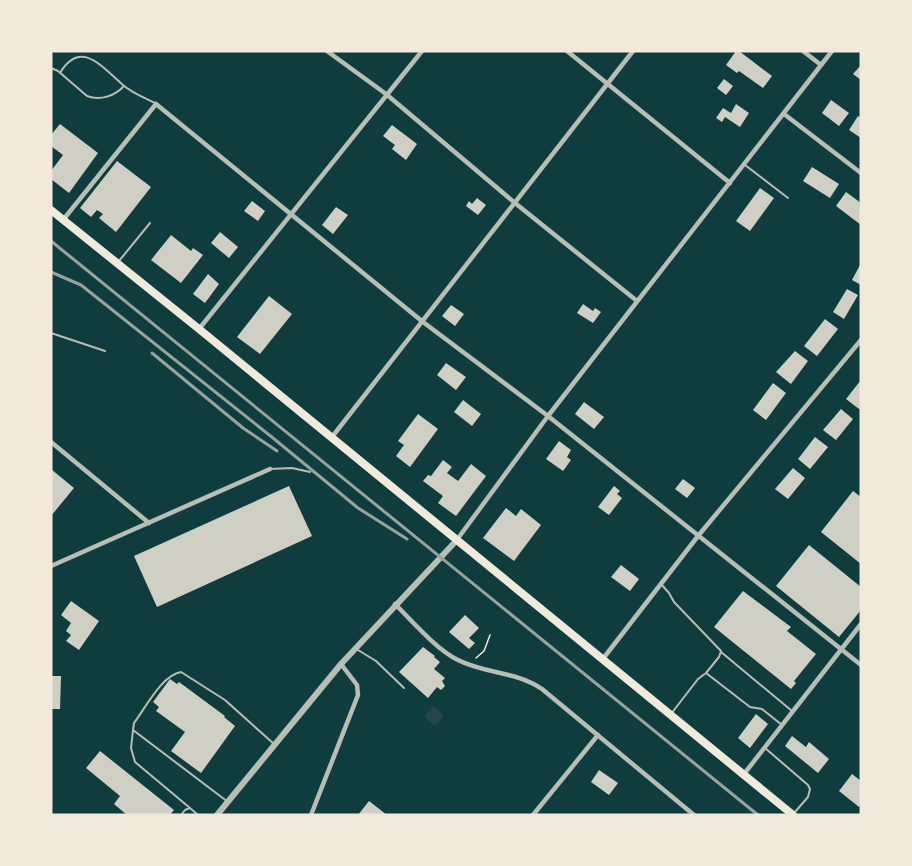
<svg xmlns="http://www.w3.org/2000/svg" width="912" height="866" font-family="'Varela Round',sans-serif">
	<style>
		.green { fill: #244646 }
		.building { fill: #cfcfc3 }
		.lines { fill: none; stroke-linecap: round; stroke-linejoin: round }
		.path { stroke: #f1e9da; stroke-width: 1.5 }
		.service { stroke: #b8beb3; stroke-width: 2 }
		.minor { stroke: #b8beb3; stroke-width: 4.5 }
		.tertiary { stroke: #b8beb3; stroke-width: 6 }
		.primary { stroke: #f1e9da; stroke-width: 8 }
		.rail { stroke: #97a49c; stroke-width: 3 }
	</style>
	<rect width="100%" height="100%" fill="#0f3d3e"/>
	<!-- green -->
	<path class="green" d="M433,706L444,715L435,726L424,717Z"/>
	<!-- building -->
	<path class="building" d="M736,51H739L772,76L763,88L739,71L737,73L726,65Z
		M861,65V80L853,74Z
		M724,79L733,86L726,95L717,88Z
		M831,100L849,113L839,126L822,113Z
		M736,104L749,113L740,127L725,117L722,122L716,118L723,108L731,113Z
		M858,116L861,118V138L849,130Z
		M60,124L98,153L69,193L51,179V171L63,155L51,146V135Z
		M392,125L417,144L406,160L392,149L395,145L383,136Z
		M117,161L151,187L116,232L99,218L103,214L97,210L91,217L80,208Z
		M812,167L839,184L830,198L803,181Z
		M760,188L774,198L750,231L736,221Z
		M846,192L861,203V225L836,206Z
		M477,198L486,205L478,215L466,206L469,201L472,204Z
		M252,201L265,211L258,221L244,211Z
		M336,207L348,215L333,234L322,225Z
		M220,232L238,247L229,258L211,243Z
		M171,235L191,251L193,248L203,255L181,283L151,260Z
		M861,263V285L852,280Z
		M208,274L219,284L205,303L193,294Z
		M847,289L858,295L844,319L833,312Z
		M269,296L292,314L260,354L237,337Z
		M583,304L593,311L595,308L601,312L593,323L577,313Z
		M451,305L464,314L455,326L442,316Z
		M825,319L838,329L817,356L804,346Z
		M795,351L808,361L791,384L776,372Z
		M446,363L466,377L456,390L437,375Z
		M861,380V407L859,409L846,399Z
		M773,383L786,393L766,420L753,410Z
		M463,400L481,414L472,426L454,412Z
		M584,402L604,417L594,429L575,414Z
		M841,409L853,419L836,440L823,430Z
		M418,414L438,429L410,467L396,456L404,445L398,441Z
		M815,437L828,447L810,469L798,459Z
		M559,441L571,450L567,457L571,460L563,471L546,459Z
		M443,460L452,467L447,473L458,481L471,464L486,476L456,516L438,503L443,496L423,481L428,475L431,476Z
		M793,468L805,478L788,499L775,489Z
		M51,469L74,488L51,516Z
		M683,479L695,488L687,498L675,489Z
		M289,486L312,536L157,607L134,556Z
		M614,486L620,491L617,494L622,498L609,515L598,507Z
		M853,491L861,497V564L821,532Z
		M506,508L516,516L521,509L541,525L514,561L483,538Z
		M809,545L861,587V610L839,637L776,586Z
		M621,565L639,579L630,591L611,577Z
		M743,591L791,627L787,631L816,654L794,681L796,683L791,689L714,627Z
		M71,601L99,621L79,650L66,641L71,635L66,631L71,623L61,615Z
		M465,615L479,628L469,638L475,643L469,649L449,632Z
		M423,647L435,656L434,657L440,662L434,669L445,678L442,681L445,686L441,690L437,687L428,698L399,672Z
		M51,676H61L60,709H51Z
		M170,679L177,684L179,682L225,716L224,717L235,726L201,773L171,751L185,732L156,711L159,707L153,702Z
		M756,714L768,724L750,748L738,738Z
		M792,736L806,747L809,742L829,759L818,773L785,746Z
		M100,751L174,810L170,815H127L114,804L120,796L86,768Z
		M599,770L618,783L609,795L591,782Z
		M852,774L861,781V804L859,807L839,791Z
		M369,801L387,815H358Z"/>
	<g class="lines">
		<!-- path -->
		<path class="path" d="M476,658L484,651L490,635"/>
		<!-- service -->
		<path class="service" d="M51,68L58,71L87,96C100,101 115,96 124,86
			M60,73C81,38 103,68 123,85C132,93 145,98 155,103
			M745,165L788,198
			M119,261L150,223
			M51,333L105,351
			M270,469L292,468L310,472
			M661,584L669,593L674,602L721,651L719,657L706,673
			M358,650L376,661L404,688
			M721,652L792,711
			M671,714L698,679L706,673L750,707L762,709L782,725
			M133,730L131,748L135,762L190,808
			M765,748L808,785L810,789L808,797L795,812
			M228,802L133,730L134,723C146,707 162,675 181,672L225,700L274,744
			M181,815L185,810L190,808L198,815"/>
		<!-- minor -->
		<path class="minor" d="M327,51L386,94L515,203L637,301
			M567,51L730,183
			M803,51L821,65
			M784,114L861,173
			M63,220L156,104L423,322L548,416L861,665
			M199,329L422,51
			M332,437L633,51
			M51,442L149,523
			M456,541L548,416L832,51
			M51,566L270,469
			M395,604C412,621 437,650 458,660C485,674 516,671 542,689L694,815
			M602,660L698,536L861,340
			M744,774L861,624
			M311,815L358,695L357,685L341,664
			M533,815L598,735"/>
		<!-- tertiary -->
		<path class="tertiary" d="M217,815L341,664L456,541"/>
		<!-- primary -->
		<path class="primary" d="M51,210L199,329L793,815"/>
		<!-- rail -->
		<path class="rail" d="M51,241L758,815
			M51,272L81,285L273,438L358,508L407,539
			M152,353L243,428L277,451"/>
	</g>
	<!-- border -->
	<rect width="912" height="866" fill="none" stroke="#f1e9da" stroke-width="105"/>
</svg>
